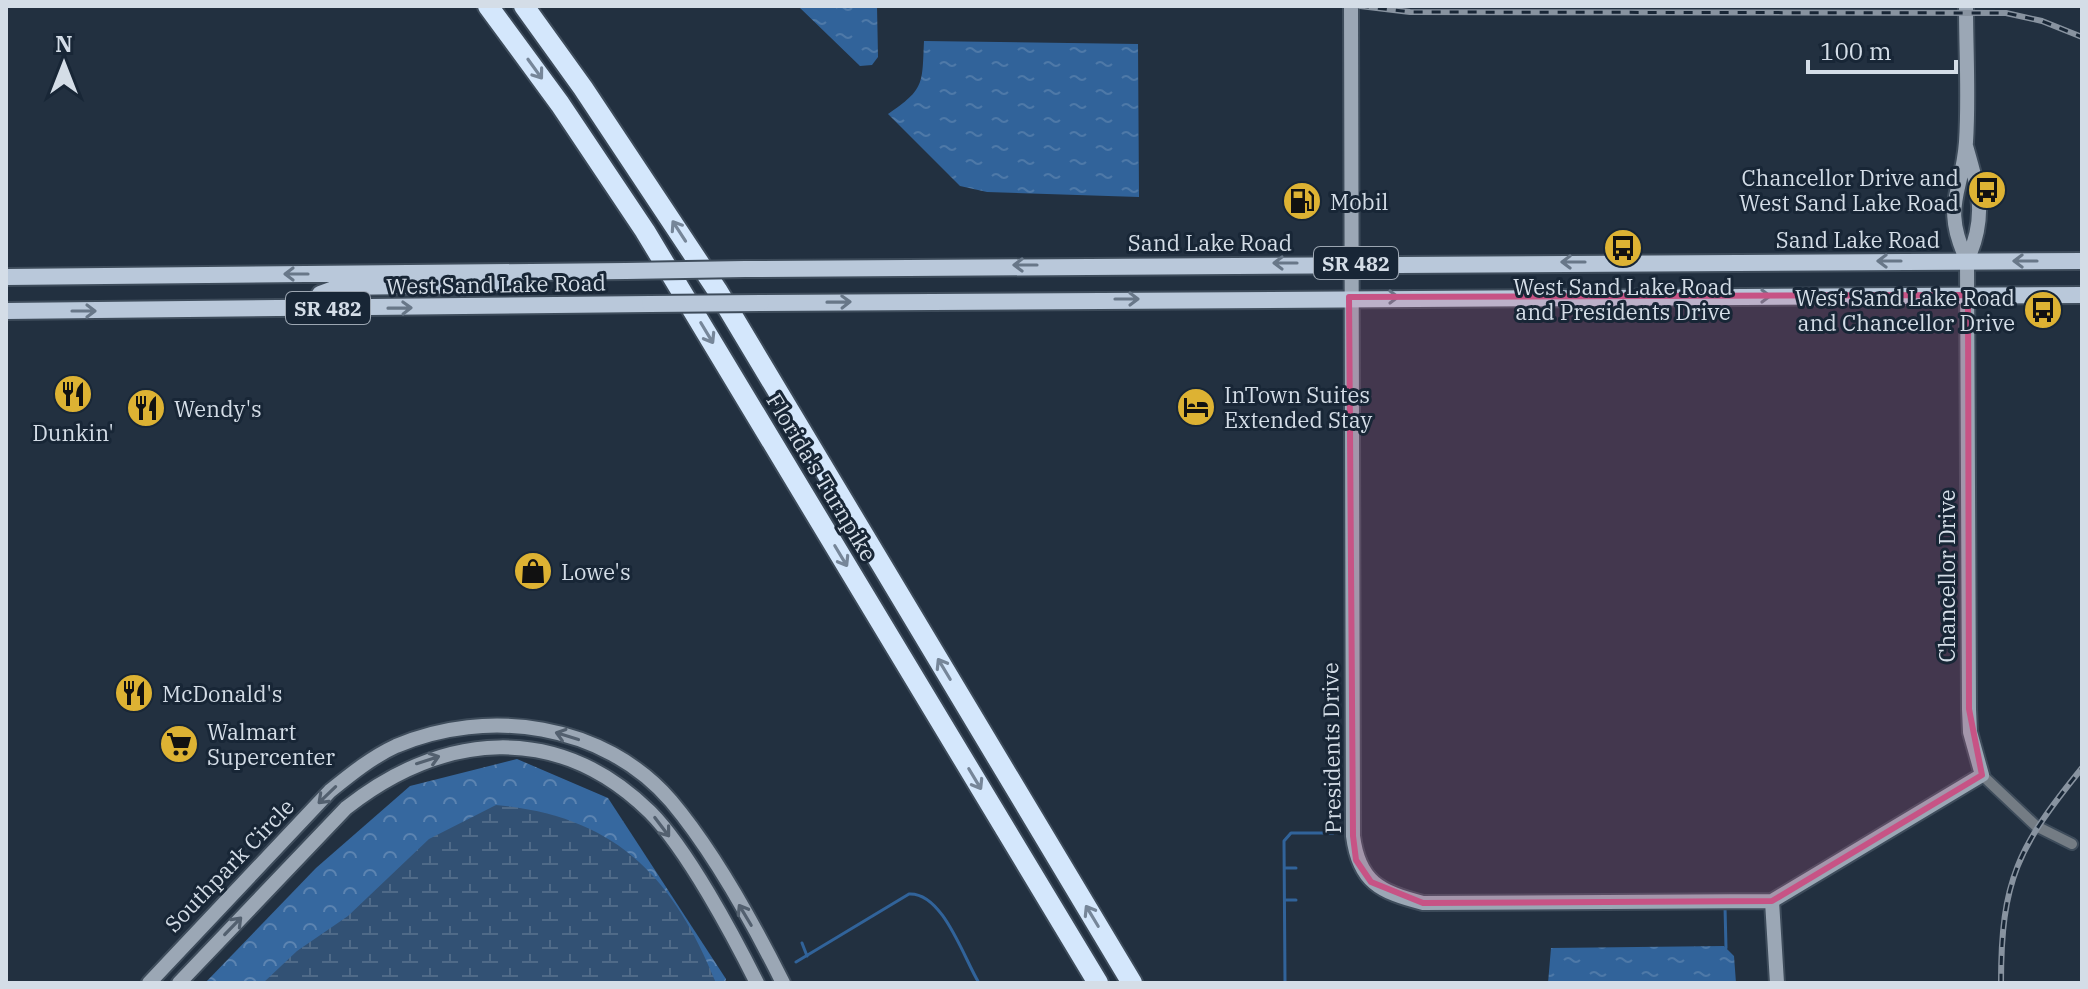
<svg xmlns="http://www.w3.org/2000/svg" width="2088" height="989" font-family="'IBM Plex Serif',serif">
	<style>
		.forest { fill: url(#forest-crowns) }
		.wetland { fill: url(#wetland-marsh) }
		.water { fill: url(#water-ripples) }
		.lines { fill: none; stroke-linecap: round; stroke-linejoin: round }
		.stream { stroke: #31639a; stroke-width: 3 }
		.street-casing { stroke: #3e4c5b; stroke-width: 14 }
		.secondary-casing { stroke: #3e4c5b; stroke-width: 18 }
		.primary-casing { stroke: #3e4c5b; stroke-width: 20 }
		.highway-casing { stroke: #3e4c5b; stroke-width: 24 }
		.street { stroke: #747c84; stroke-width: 10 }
		.secondary { stroke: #9ba7b5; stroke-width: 14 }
		.primary { stroke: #b9c8da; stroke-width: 16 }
		.highway { stroke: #d4e7fc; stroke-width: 20 }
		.rail-casing { stroke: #8893a0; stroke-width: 6 }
		.rail { stroke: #182636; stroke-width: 3; stroke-dasharray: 9; stroke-linecap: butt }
		.primary-bridge-casing { stroke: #3e4c5b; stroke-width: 20; stroke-linecap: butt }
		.primary-bridge { stroke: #b9c8da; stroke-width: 16 }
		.oneway { stroke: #768699 }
		.oneway2 { stroke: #687788 }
		.oneway3 { stroke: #53606f }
		.marked { fill: #c75385; fill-opacity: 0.2; stroke: #c75385; stroke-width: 6; stroke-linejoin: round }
		.labels { text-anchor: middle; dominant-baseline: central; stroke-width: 6; stroke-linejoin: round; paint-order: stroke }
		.shield { fill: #182636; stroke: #9ca6b2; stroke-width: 2 }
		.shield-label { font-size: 20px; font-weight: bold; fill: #d4dde7 }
		.poi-label { font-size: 22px; fill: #d4dde7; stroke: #182636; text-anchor: start }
		.street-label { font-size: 22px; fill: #d4dde7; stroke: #182636 }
	</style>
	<defs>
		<pattern id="forest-crowns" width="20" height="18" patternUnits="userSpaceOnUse" patternTransform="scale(2)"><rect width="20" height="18" fill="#36689f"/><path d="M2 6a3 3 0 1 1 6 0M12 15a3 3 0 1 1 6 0" fill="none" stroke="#5c84b1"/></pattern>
		<pattern id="wetland-marsh" width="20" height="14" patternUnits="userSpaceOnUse" patternTransform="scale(2)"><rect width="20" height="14" fill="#325174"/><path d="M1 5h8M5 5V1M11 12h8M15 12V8" fill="none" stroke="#4f6a88"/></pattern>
		<pattern id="water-ripples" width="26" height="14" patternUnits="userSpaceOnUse" patternTransform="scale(2)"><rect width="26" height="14" fill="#31639a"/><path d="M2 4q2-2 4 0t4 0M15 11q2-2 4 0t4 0" fill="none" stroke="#4e79a8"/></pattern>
	</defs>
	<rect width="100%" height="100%" fill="#223040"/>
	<!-- forest -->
	<path class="forest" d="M517,759L608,798L726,979L725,983H205L316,868L410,786Z"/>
	<!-- wetland -->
	<path class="wetland" d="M496,805C615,816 673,876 716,983H263L297,951L348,916L429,839Z"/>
	<!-- water -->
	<path class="water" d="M798,6H877L878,57L872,65L860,66Z
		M924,41L1138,44L1139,197L987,192L960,186L888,114C925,89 922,84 924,41Z
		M1724,946L1734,956L1736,983H1548L1551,948Z"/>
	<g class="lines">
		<!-- stream -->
		<path class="stream" d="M1285,868H1296
			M1285,900H1296
			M1725,907L1726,948
			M802,943L807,956
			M796,962L909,894C943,892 964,959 979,983
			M1285,983L1284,841L1291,833H1333"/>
		<!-- street casing -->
		<g class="street-casing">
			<path id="street" d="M1982,775L2036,826L2072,844"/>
		</g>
		<!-- secondary casing -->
		<g class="secondary-casing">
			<path id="secondary" d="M1351,6L1353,836C1359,882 1380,892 1423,903L1772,901L1982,775L1970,732L1969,709L1967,261C1941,204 1962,196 1966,142C1969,97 1966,51 1966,6
				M1966,146C1979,191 1987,217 1967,261
				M1772,901L1777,983
				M149,983L330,791C351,774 372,757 396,746C487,707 604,723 671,801C714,852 753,923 783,983
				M179,983L346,808C443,732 557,721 650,812C687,849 733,935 757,983"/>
		</g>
		<!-- primary casing -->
		<g class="primary-casing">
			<path id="primary" d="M745,269L2082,261
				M6,277L626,271
				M761,303L2082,295
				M312,309L320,294L339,287L485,285L514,280
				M6,311L650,304"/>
		</g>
		<!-- highway casing -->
		<g class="highway-casing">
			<path id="highway" d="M488,6L560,104L645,231L1098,983
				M524,6L583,88L717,290L1132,983"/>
		</g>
		<!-- street -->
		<use href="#street" class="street"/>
		<!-- secondary -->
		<use href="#secondary" class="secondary"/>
		<!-- primary -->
		<use href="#primary" class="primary"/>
		<!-- highway -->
		<use href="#highway" class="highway"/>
		<!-- rail casing -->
		<g class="rail-casing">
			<path id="rail" d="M1360,6L1410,12L2006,13L2042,21L2082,37
				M2001,983C2001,880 2018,847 2082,768"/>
		</g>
		<!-- rail -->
		<use href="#rail" class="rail"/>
		<!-- primary-bridge casing -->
		<g class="primary-bridge-casing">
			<path id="primary-bridge" d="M626,271L745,269
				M650,304L761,303"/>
		</g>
		<!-- primary-bridge -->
		<use href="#primary-bridge" class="primary-bridge"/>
	</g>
	<!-- one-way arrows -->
	<defs><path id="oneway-shaft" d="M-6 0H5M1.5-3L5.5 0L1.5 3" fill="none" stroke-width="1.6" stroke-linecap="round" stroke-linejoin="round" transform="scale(2)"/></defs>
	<g class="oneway">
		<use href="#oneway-shaft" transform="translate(535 69) rotate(54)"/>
		<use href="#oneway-shaft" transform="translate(679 231) rotate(-123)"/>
		<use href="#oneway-shaft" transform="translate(707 333) rotate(59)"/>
		<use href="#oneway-shaft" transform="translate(841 556) rotate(59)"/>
		<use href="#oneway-shaft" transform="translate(944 669) rotate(-121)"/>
		<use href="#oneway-shaft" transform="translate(975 779) rotate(59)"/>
		<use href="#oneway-shaft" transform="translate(1092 916) rotate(-121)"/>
	</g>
	<g class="oneway2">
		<use href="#oneway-shaft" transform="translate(1889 261) rotate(180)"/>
		<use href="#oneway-shaft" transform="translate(2025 261) rotate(180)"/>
		<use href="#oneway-shaft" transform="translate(1573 262) rotate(180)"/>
		<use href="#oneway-shaft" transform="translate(1285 263) rotate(180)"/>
		<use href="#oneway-shaft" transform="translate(1025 265) rotate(180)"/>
		<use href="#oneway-shaft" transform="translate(296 274) rotate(180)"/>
		<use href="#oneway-shaft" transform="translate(1759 296)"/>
		<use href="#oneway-shaft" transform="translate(1387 297)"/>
		<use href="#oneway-shaft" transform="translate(1127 299)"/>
		<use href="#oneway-shaft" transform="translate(839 302) rotate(-1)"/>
		<use href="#oneway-shaft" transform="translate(400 308) rotate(-1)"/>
		<use href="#oneway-shaft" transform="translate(84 311)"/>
	</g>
	<g class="oneway3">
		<use href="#oneway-shaft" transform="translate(567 736) rotate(-163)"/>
		<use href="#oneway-shaft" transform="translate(428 760) rotate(-18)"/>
		<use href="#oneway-shaft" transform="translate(327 795) rotate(136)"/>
		<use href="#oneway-shaft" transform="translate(662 827) rotate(53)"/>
		<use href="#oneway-shaft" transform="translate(745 915) rotate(-121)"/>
		<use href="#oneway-shaft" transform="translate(233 926) rotate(-46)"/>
	</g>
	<!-- marked area -->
	<path class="marked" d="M1968,295L1969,709L1982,775L1772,901L1423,903L1371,882L1356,860L1353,836L1349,297Z"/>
	<!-- icons -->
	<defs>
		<g id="bus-disc" transform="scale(2)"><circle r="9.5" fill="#ddb233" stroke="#182636"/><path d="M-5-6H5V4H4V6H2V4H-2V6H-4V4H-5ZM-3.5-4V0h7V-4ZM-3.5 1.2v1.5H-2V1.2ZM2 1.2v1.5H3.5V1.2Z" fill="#111"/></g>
		<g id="fuel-disc" transform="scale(2)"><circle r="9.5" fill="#ddb233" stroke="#182636"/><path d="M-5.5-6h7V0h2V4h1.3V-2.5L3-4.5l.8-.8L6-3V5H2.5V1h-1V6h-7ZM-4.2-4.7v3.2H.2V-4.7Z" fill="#111"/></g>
		<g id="restaurant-disc" transform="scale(2)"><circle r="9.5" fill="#ddb233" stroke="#182636"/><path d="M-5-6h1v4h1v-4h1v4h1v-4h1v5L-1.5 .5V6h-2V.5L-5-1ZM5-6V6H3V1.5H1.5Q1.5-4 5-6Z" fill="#111"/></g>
		<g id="hotel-disc" transform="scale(2)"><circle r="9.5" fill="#ddb233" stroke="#182636"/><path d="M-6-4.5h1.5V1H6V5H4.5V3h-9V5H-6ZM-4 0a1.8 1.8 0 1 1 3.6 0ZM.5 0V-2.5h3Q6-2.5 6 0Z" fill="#111"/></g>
		<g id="shop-disc" transform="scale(2)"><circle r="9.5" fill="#ddb233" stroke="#182636"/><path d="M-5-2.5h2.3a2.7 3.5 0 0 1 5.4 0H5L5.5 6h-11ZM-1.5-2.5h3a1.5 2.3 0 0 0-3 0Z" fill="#111"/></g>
		<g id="supermarket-disc" transform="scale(2)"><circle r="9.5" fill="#ddb233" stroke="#182636"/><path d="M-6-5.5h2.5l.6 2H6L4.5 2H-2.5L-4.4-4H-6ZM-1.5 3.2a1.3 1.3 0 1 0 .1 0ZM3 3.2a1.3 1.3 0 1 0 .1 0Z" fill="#111"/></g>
	</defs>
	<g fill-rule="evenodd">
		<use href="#bus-disc" x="1987" y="190"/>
		<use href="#fuel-disc" x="1302" y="201"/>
		<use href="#bus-disc" x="1623" y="248"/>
		<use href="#bus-disc" x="2043" y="310"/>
		<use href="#restaurant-disc" x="73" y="394"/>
		<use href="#hotel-disc" x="1196" y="407"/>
		<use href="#restaurant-disc" x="146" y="408"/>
		<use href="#shop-disc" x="533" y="571"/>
		<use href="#restaurant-disc" x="134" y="693"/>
		<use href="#supermarket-disc" x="179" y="744"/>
	</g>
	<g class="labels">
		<!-- shield labels -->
		<g class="shield">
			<rect x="1314" y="247" width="84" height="32" rx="6"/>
			<rect x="286" y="292" width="84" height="32" rx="6"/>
		</g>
		<g class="shield-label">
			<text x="1356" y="263">SR 482</text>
			<text x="328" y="308">SR 482</text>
		</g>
		<!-- poi labels -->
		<g class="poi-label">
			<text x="1959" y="177" text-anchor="end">Chancellor Drive and<tspan x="1959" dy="25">West Sand Lake Road</tspan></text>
			<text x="1330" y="201">Mobil</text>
			<text x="1623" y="286" text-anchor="middle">West Sand Lake Road<tspan x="1623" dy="25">and Presidents Drive</tspan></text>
			<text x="2015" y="297" text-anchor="end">West Sand Lake Road<tspan x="2015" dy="25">and Chancellor Drive</tspan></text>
			<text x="1224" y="394">InTown Suites<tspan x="1224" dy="25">Extended Stay</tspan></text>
			<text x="174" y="408">Wendy's</text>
			<text x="73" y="432" text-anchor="middle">Dunkin'</text>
			<text x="561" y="571">Lowe's</text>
			<text x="162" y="693">McDonald's</text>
			<text x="207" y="731">Walmart<tspan x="207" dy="25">Supercenter</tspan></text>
		</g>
		<!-- street labels -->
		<g class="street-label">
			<text x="1858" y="239">Sand Lake Road</text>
			<text x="1210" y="242">Sand Lake Road</text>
			<text transform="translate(496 284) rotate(-1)">West Sand Lake Road</text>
			<text transform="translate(822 477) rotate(59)">Florida's Turnpike</text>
			<text transform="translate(1946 576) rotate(-90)">Chancellor Drive</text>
			<text transform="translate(1331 748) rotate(-91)">Presidents Drive</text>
			<text transform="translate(229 865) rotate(-46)">Southpark Circle</text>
		</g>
	</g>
	<!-- border -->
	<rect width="2088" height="989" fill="none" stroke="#d4dde7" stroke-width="16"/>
	<!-- north arrow -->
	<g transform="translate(64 64)" stroke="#182636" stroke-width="6" paint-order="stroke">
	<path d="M0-6L14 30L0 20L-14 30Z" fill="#d4dde7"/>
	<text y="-12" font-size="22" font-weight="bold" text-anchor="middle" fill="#d4dde7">N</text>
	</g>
	<!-- scale -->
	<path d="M1808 60v12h148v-12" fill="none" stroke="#d4dde7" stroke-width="4"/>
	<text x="1820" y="60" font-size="24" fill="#d4dde7" stroke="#182636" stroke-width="6" paint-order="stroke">100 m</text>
</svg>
